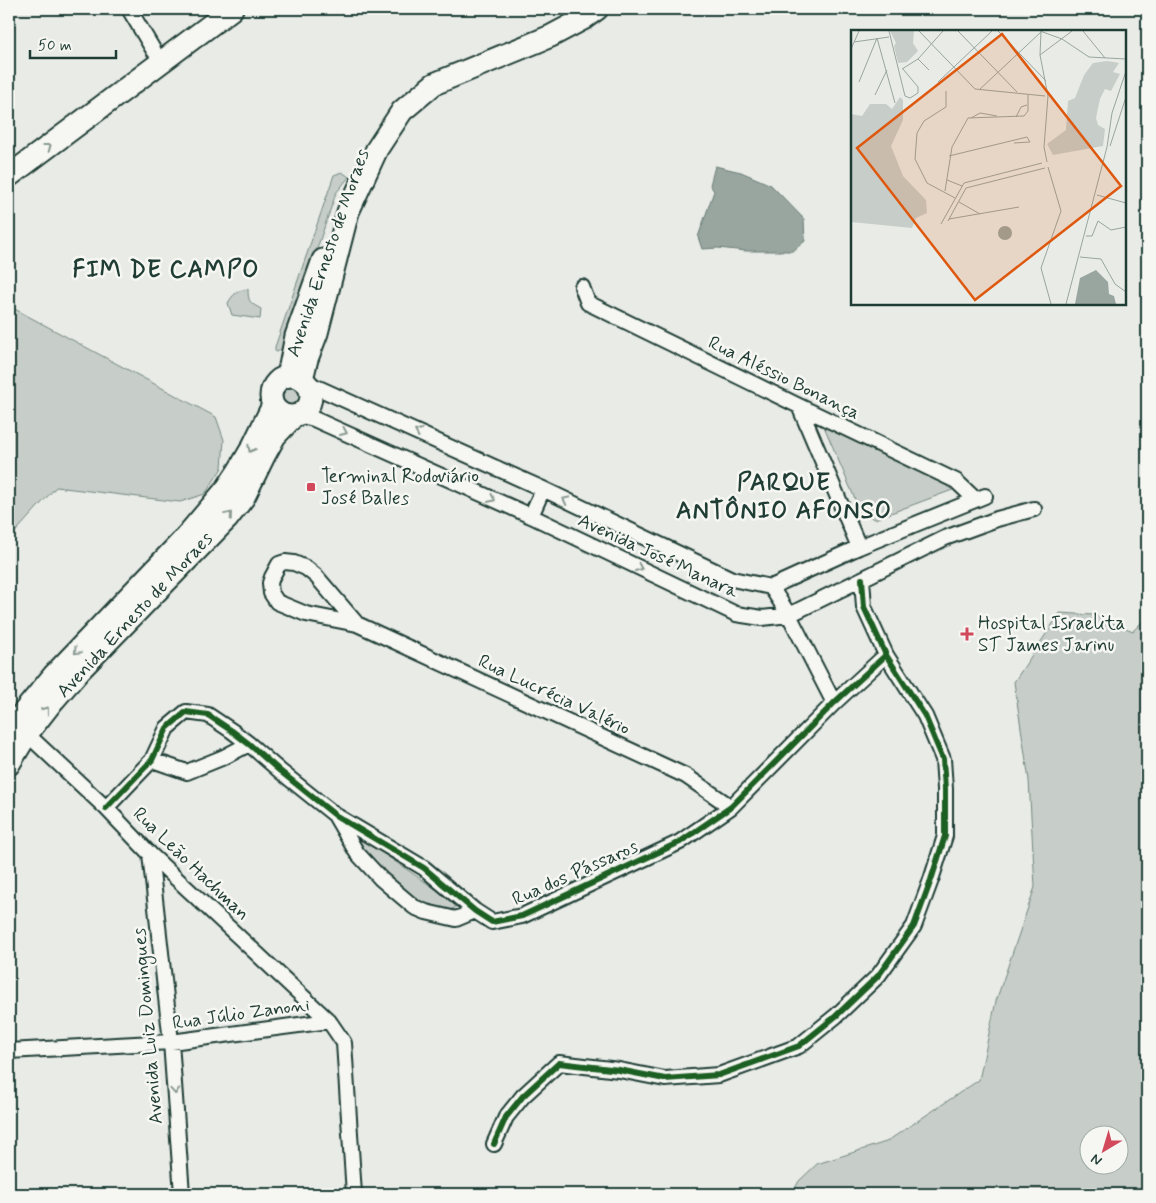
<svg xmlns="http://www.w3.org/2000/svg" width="1156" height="1203" font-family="Mynerve,sans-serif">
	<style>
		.green { fill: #c7cec9; stroke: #73867e; fill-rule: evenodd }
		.water { fill: #99a6a0; stroke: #687c75 }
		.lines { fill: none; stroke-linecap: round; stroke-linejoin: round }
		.minor-casing { stroke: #1f3d34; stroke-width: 18 }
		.primary-casing { stroke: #1f3d34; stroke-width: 25 }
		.minor { stroke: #f6f6f2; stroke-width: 14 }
		.primary { stroke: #f6f6f2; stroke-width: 21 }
		.cycleway-casing { stroke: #f6f6f2; stroke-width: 9 }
		.cycleway { stroke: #1b5e20; stroke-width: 6 }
		.oneway { stroke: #8a9a93 }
		.poi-dot { fill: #d1495b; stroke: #f6f6f2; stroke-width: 2 }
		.labels { text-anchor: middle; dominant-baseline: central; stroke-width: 5; stroke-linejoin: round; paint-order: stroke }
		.street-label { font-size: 19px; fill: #1f3d34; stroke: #f6f6f2 }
		.poi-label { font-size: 19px; fill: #1f3d34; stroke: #f6f6f2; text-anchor: start }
		.district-label { font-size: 24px; font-weight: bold; letter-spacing: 1px; fill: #1f3d34; stroke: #f6f6f2 }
		.inset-road { fill: none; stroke: #98a59f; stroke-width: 1 }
		.view { fill: #de580e; fill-opacity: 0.15; stroke: #de580e; stroke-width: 2.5 }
		.inset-edge { fill: none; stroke: #1f3d34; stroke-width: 2.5 }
	</style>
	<rect width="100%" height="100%" fill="#e9ebe7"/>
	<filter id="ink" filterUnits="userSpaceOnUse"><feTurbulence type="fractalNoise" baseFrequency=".02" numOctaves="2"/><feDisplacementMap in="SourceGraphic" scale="10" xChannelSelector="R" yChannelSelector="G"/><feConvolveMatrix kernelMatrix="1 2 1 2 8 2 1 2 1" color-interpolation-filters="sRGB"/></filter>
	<g filter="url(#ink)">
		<!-- green -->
		<path class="green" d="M342,172L349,177L336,193L283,348L277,352L275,351V347L334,175Z
			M248,289C248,302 250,303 261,309L260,319L232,315L228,303C233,294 238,290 248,289Z
			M9,306L216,417L224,440L222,468L205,494L180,502L56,487L9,539Z
			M283 397a9 9 0 1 1 18 0a9 9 0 1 1-18 0Z
			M823,424L952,479L955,489L875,519L861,513Z
			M1060,613L1093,615L1133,631L1147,617V1194H792L799,1181L817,1164L886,1142L979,1080L996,1001L1035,887L1029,780L1014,682ZM1088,1136H1118V1166H1088Z
			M362,839L434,888L461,903L450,911L421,904L404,893L357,845Z"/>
		<!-- water -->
		<path class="water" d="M715,166L741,172L771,185L804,219L805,241L793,251H746L718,248L702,249L698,237L714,191L710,185Z"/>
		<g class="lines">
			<!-- minor casing -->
			<g class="minor-casing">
				<path id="minor" d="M129,9L154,51
					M582,287L588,303L799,406L956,481L975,499
					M305,382L543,489L732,579L771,587L859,547L985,496
					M799,406L859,547
					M298,415L314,419L531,516L736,614L762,618L789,615L945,538L997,519L1034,509
					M531,516L543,489
					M771,587L789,615L834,703
					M357,624L316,576L306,568L294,563L285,562L279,564L272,577L270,583L271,593L277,602L306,614L357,624L686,776L731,807
					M27,734L106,808L150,854L329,1021L344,1043L354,1194
					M152,760L187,772L224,757L249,744
					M106,808L152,760L167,728L186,712L208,715L232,731L249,744L280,771L335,815L424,868L475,911L492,922L522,916L680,842L731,807L834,703L886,655
					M336,817L357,853L381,879L414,907L426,912L456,919L475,911
					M150,854L171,1042L182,1194
					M9,1051L171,1042L329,1021
					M494,1144L506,1117L523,1096L559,1063L619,1070L665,1079L719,1075L799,1046L836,1016L878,976L914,926L931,880L945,836V789L943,759L925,716L886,655L864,607L862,579"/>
			</g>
			<!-- primary casing -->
			<g class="primary-casing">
				<path id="primary" d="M9,176L232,9
					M271 396a20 20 0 1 1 40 0a20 20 0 1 1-40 0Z
					M288,376L296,336L323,260
					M302,379L307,359L317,333L348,212L377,149L402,111L434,84L551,36L583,19L597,9
					M9,730L54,675L182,541L227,488L239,470L253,446L273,405
					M9,764L27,734L52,702L79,671L227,519L244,497L264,456L275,436L293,417"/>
			</g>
			<!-- minor -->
			<use href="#minor" class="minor"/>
			<!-- primary -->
			<use href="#primary" class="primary"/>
			<!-- cycleway casing -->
			<g class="cycleway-casing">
				<path id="cycleway" d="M106,808L152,760L167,728L186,712L208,715L232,731L249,744L280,771L335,815L424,868L475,911L492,922L522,916L680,842L731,807L834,703L886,655
					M494,1144L506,1117L523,1096L559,1063L619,1070L665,1079L719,1075L799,1046L836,1016L878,976L914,926L931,880L945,836V789L943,759L925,716L886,655L864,607L862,579"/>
			</g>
			<!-- cycleway -->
			<use href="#cycleway" class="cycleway"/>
		</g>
		<!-- one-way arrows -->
		<defs><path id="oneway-chevron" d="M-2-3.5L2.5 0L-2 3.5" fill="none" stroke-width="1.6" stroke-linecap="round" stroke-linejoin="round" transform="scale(1.25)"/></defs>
		<g class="oneway">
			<use href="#oneway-chevron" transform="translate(48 147) rotate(-37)"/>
			<use href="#oneway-chevron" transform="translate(344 432) rotate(24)"/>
			<use href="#oneway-chevron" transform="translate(418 432) rotate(-156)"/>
			<use href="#oneway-chevron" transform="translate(251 449) rotate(118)"/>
			<use href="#oneway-chevron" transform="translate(492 499) rotate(24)"/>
			<use href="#oneway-chevron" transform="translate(566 500) rotate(-154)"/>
			<use href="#oneway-chevron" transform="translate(229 515) rotate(-50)"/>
			<use href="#oneway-chevron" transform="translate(639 568) rotate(25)"/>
			<use href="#oneway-chevron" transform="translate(77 651) rotate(134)"/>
			<use href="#oneway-chevron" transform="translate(46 710) rotate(-52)"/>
			<use href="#oneway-chevron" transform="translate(175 1091) rotate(86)"/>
		</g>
	</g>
	<!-- markers -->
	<g class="poi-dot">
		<rect x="306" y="482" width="10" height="10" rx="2.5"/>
		<path d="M964.5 626.5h5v5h5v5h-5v5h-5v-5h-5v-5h5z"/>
	</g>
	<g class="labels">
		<!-- street labels -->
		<g class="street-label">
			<text transform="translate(328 253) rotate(-71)">Avenida Ernesto de Moraes</text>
			<text transform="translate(784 378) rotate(26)">Rua Aléssio Bonança</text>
			<text transform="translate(658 556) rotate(25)">Avenida José Manara</text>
			<text transform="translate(135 615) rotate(-47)">Avenida Ernesto de Moraes</text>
			<text transform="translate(554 695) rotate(25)">Rua Lucrécia Valério</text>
			<text transform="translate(191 864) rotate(44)">Rua Leão Hachman</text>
			<text transform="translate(575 873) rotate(-24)">Rua dos Pássaros</text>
			<text transform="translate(241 1014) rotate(-8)">Rua Júlio Zanoni</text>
			<text transform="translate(148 1026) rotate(-95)">Avenida Luiz Domingues</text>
		</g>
		<!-- poi labels -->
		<g class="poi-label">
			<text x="321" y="476">Terminal Rodoviário<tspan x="321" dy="22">José Balles</tspan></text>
			<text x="978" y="623">Hospital Israelita<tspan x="978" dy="22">ST James Jarinu</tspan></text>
		</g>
		<!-- district labels -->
		<g class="district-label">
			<text x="166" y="270">FIM DE CAMPO</text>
			<text x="784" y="483">PARQUE<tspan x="784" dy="28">ANTÔNIO AFONSO</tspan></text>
		</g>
	</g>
	<!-- overview -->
	<g transform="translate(851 30)">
		<rect width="275" height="275" fill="#e9ebe7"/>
		<path d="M39,1H63L62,13L67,21L56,32L47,33L43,16L45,13ZM256,31L268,33L262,42L269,44L260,61L254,59L249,69L245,88L247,95L254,99L252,116L202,125L196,114L215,100L217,71L224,68L233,45L242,33ZM49,67L52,70V90L40,116L52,146L75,170L76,183L65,188L61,198L0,192V84L11,86L19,74H35L41,79Z" fill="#c7cec9"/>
		<path d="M147 203a7 7 0 1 1 14 0a7 7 0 1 1-14 0ZM245,240L257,252L258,264L263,266L265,274H224L229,248Z" fill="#99a6a0"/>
		<path class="inset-road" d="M38,1L54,66L59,68L67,63V57L52,39M68,1L124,59L194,66M107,1L166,62M147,1L195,51M189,1L211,9L238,27L275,29M232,1L254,28M190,2L189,25L197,66L193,117L196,132M26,8L44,73M3,12L38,7M0,19L8,1M189,25L221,1M67,29L78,40M51,39L67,29L92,1M8,52L26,8M87,52L141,1M128,60L190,2M95,61V77L73,91L66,103L64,129L76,153L104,168M24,65L36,40M165,87L170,77L176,75M120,88L129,83L146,86M259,116L275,67M98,126L176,107L179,112L163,113M197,137L210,181L190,238L200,274M96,150L111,156M94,161L101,117L117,88L173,86L177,81V65M246,165L275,173M108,172L129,184M98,189L168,177M97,191L115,158L194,138M90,194L113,153L191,133M235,206H241L247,191L260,200L275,197M229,227L250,229L264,254L275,262M215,274L256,117L261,83L275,41"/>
		<path class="view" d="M151,4L270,156L124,270L6,118Z"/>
		<rect width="275" height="275" class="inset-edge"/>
	</g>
	<!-- margin -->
	<rect width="1156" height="1203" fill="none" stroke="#f6f6f2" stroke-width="30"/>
	<rect x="15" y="15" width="1126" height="1173" fill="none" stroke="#1f3d34" stroke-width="2" filter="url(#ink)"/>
	<!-- north arrow -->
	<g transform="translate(1104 1150) rotate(218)"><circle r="24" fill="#f6f6f2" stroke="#a0aca6"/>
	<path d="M0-4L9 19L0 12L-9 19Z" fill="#d1495b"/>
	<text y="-8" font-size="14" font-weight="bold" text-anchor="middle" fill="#1f3d34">N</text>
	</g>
	<!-- scale -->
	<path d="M30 50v8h86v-8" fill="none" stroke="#1f3d34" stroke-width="2.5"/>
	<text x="38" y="50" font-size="15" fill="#1f3d34" stroke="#f6f6f2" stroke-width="4" paint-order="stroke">50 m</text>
</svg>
